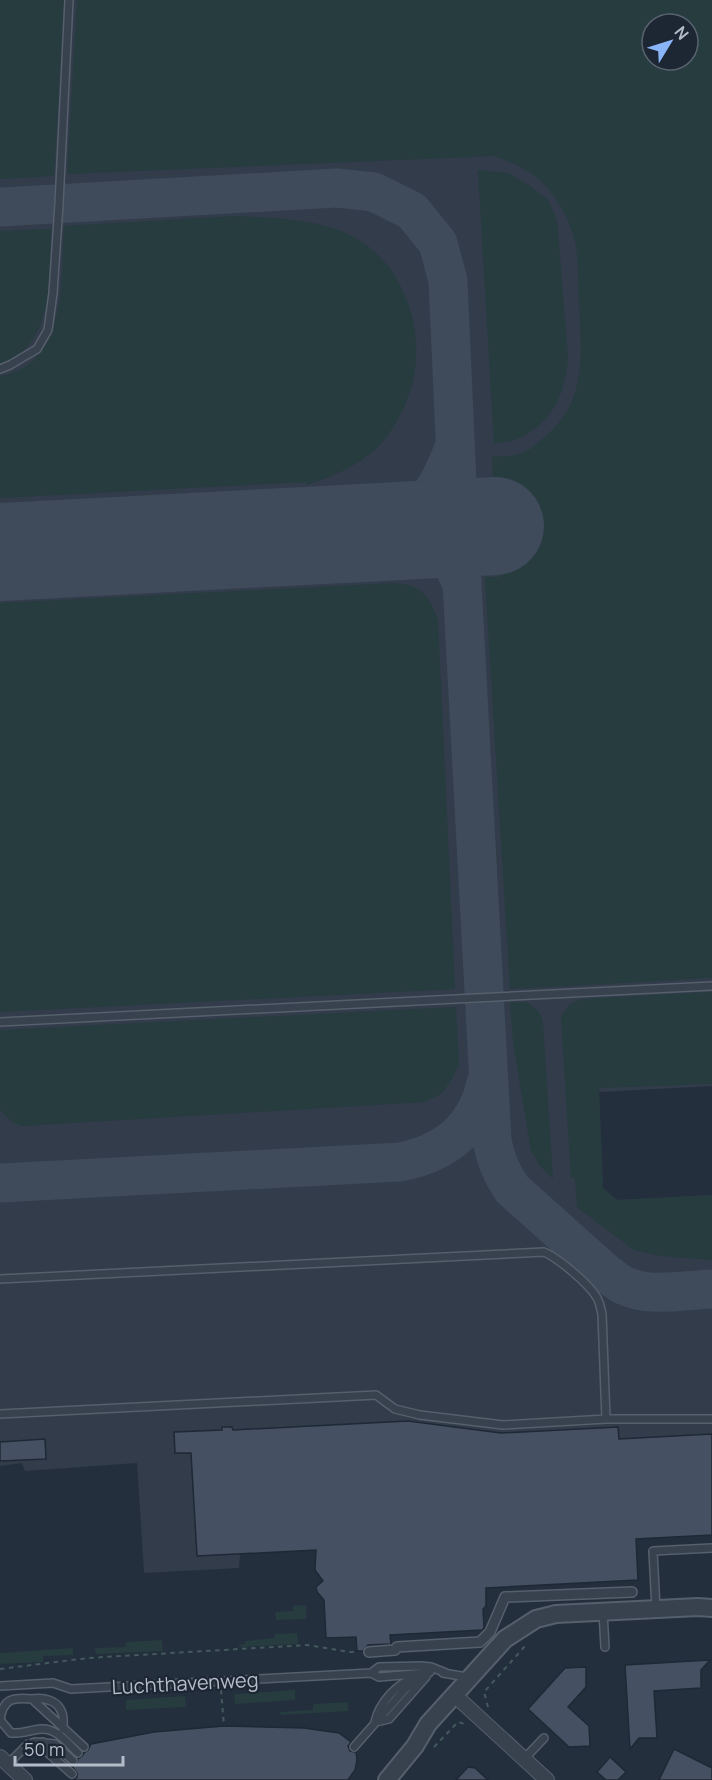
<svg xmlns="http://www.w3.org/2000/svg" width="712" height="1780" font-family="Manrope,sans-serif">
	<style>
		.airport { fill: #323c4b; fill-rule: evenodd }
		.green { fill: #263c3f; fill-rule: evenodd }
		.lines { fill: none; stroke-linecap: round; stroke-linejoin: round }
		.taxiway { stroke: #3f4a5a; stroke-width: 39 }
		.runway { stroke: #3f4a5a; stroke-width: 98 }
		.building { fill: #455162; stroke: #1f2835; stroke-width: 1.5 }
		.service-casing { stroke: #565f6c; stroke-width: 10 }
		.pedestrian-casing { stroke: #565f6c; stroke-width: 12 }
		.minor-casing { stroke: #565f6c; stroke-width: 16 }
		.tertiary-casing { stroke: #565f6c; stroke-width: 20 }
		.path { stroke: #44595c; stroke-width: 2; stroke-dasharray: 4.5 4.5; stroke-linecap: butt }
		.service { stroke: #38414e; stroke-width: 7 }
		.pedestrian { stroke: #38414e; stroke-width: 9 }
		.minor { stroke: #38414e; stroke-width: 14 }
		.tertiary { stroke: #38414e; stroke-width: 16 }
		.labels { text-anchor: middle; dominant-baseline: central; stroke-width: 4.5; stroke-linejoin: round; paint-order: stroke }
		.street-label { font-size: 20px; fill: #b4bcc9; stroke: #1d2633 }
	</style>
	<rect width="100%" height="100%" fill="#242f3e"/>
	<!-- airport -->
	<path class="airport" d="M0,0H712V1086L599,1092L603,1188L617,1200L712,1195V1535L636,1539L638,1580L482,1588L487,1604L483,1608L484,1630L391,1635V1649L357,1651L356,1637L326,1638L324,1595L319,1594L316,1590L317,1586L323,1583V1574L317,1573L315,1568L321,1550L240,1554L239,1568L144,1573L137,1463L25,1471L22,1463L0,1466ZM652,24H688V60H652Z"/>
	<!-- green -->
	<path class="green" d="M0,0H64L54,176L0,179Z
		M77,0H712V978L510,989L485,577H499V573L505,572L500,477H493L492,457C501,456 511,457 519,454C528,452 536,445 542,439C589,403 581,353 579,301C578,281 579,260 575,241C572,228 564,210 556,199C541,176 519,164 494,156L67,174ZM652,24H688V60H652Z
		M478,170L508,173L529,185L548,200L557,220L568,358C566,392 552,424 517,439C510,442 502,442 494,444Z
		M238,216C279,219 320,218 357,239C400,263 422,321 415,369C412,394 400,419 385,439C366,463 335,475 307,485L306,482L0,498V376C68,365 61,279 64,226Z
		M51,229C49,269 54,330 17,356C11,359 6,363 0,364V231Z
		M396,583C422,586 430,596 438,621L455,989L0,1012V603Z
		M712,992V1084L599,1088L603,1188L617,1200L712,1195V1260L661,1256L634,1250L577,1207L575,1178H571L561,1017L570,1004L580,999Z
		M525,1002C536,1007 541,1012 543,1024L553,1179L540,1166L531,1151L513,1042L510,1003Z
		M456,1007L459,1064L452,1079L441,1094L425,1102L21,1126L11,1121L0,1110V1030Z
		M306,1605V1619L276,1620L275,1612L293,1611V1606Z
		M297,1633L298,1644L239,1647V1645L245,1644V1641L275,1638V1634Z
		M162,1640L163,1651L96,1654L95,1648L125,1647L126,1642Z
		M73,1648V1655L43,1656V1662L0,1664V1653Z
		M295,1690V1700L235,1704L234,1694Z
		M185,1696L186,1707L126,1710V1700Z
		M348,1702V1711L281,1715L280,1712L313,1710V1704Z"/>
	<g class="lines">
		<!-- taxiway -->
		<path class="taxiway" d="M0,207L337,188L374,192L412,211L438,243L448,281L459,527L492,1140C495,1159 501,1173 512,1189L607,1274C612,1277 617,1282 623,1285C649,1298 684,1290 712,1289
			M454,448C442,477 434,499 406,517C396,524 382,527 371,532C384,532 401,531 414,535C440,541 453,562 462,585
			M0,1183L400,1162C445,1153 476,1129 486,1083"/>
		<!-- runway -->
		<path class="runway" d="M0,552L495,526"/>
	</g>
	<!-- building -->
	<path class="building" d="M408,1421L501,1433L618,1427L619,1439L712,1434V1535L636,1539L638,1580L486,1588V1606L483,1609L484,1628L482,1630L390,1635L391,1644L368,1645L363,1651H357L356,1637L326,1638L324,1600L317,1592L316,1587L323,1581L315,1570L316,1550L197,1556L191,1453H175L174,1432L222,1430V1427H232L233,1430Z
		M45,1439L46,1459L0,1461V1442Z
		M710,1660L701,1670V1688L654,1691L657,1738H639L630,1749L625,1665Z
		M586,1667V1687L568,1707L589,1726L590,1746L569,1747L528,1709L565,1668Z
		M224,1726L304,1728L339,1733L351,1742L348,1746L350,1751L356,1752L357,1760L355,1770L348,1780H73L77,1777V1773L72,1766L77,1764L78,1759L82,1756L84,1753L88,1750L91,1744L154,1732Z
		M674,1749L712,1768V1780H659Z
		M610,1757L626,1772L618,1780H606L597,1772Z
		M468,1767L475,1768L488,1780H456Z"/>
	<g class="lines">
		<!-- service casing -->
		<g class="service-casing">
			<path id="service" d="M0,369L10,365L37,349L48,330L53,293L59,204L69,0
				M0,1022L712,986
				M0,1279L544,1252C558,1258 592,1286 598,1300C600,1304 601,1310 602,1314L606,1419
				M0,1414L376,1395L395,1409L420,1415L503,1425L606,1419H712
				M656,1609L653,1551L712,1548
				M603,1612L605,1647
				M371,1673L379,1677L426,1673
				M443,1673L467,1677
				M0,1686L53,1683L71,1689L371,1673L379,1667L421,1666L431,1667L446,1673
				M32,1699C43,1697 58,1700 62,1713C64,1717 63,1725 63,1729
				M375,1722C379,1703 397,1683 416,1677
				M376,1722L389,1719L426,1677
				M43,1742L47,1752L72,1774
				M354,1747L406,1688L430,1672
				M78,1753C67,1743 57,1728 41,1729C30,1730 22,1734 11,1733L0,1720C3,1699 12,1697 32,1699L84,1747
				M524,1759L544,1738
				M8,1764L28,1744L35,1742L55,1744L73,1761"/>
		</g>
		<!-- pedestrian casing -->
		<g class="pedestrian-casing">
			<path id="pedestrian" d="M369,1652L395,1650L397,1647L480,1642L490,1632L505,1597L632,1592"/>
		</g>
		<!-- minor casing -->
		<g class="minor-casing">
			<path id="minor" d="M461,1701L547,1780
				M0,1757L25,1780"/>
		</g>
		<!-- tertiary casing -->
		<g class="tertiary-casing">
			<path id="tertiary" d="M387,1780L415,1746L428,1724L505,1639L536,1619L556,1614L698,1607L712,1608"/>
		</g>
		<!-- path -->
		<path class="path" d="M0,1669L88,1658L307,1645L350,1652H358
			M221,1690L224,1726
			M488,1707L484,1692L526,1645
			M434,1747L458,1722L465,1724"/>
		<!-- service -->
		<use href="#service" class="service"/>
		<!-- pedestrian -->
		<use href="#pedestrian" class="pedestrian"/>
		<!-- minor -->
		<use href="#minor" class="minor"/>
		<!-- tertiary -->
		<use href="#tertiary" class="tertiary"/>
	</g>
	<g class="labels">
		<!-- street labels -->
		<g class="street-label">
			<text transform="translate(185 1683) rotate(-3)">Luchthavenweg</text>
		</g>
	</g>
	<!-- north arrow -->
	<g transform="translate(670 42) rotate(52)"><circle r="28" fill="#1d2633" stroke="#59626f" stroke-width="1.5"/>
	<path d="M0-4.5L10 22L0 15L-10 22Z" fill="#8ab4f8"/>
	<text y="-9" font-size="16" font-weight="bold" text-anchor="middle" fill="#b4bcc9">N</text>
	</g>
	<!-- scale -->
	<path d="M15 1756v9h108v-9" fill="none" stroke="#b4bcc9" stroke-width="3"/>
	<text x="24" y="1756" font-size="18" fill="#b4bcc9" stroke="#1d2633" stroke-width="4.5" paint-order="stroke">50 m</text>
</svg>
